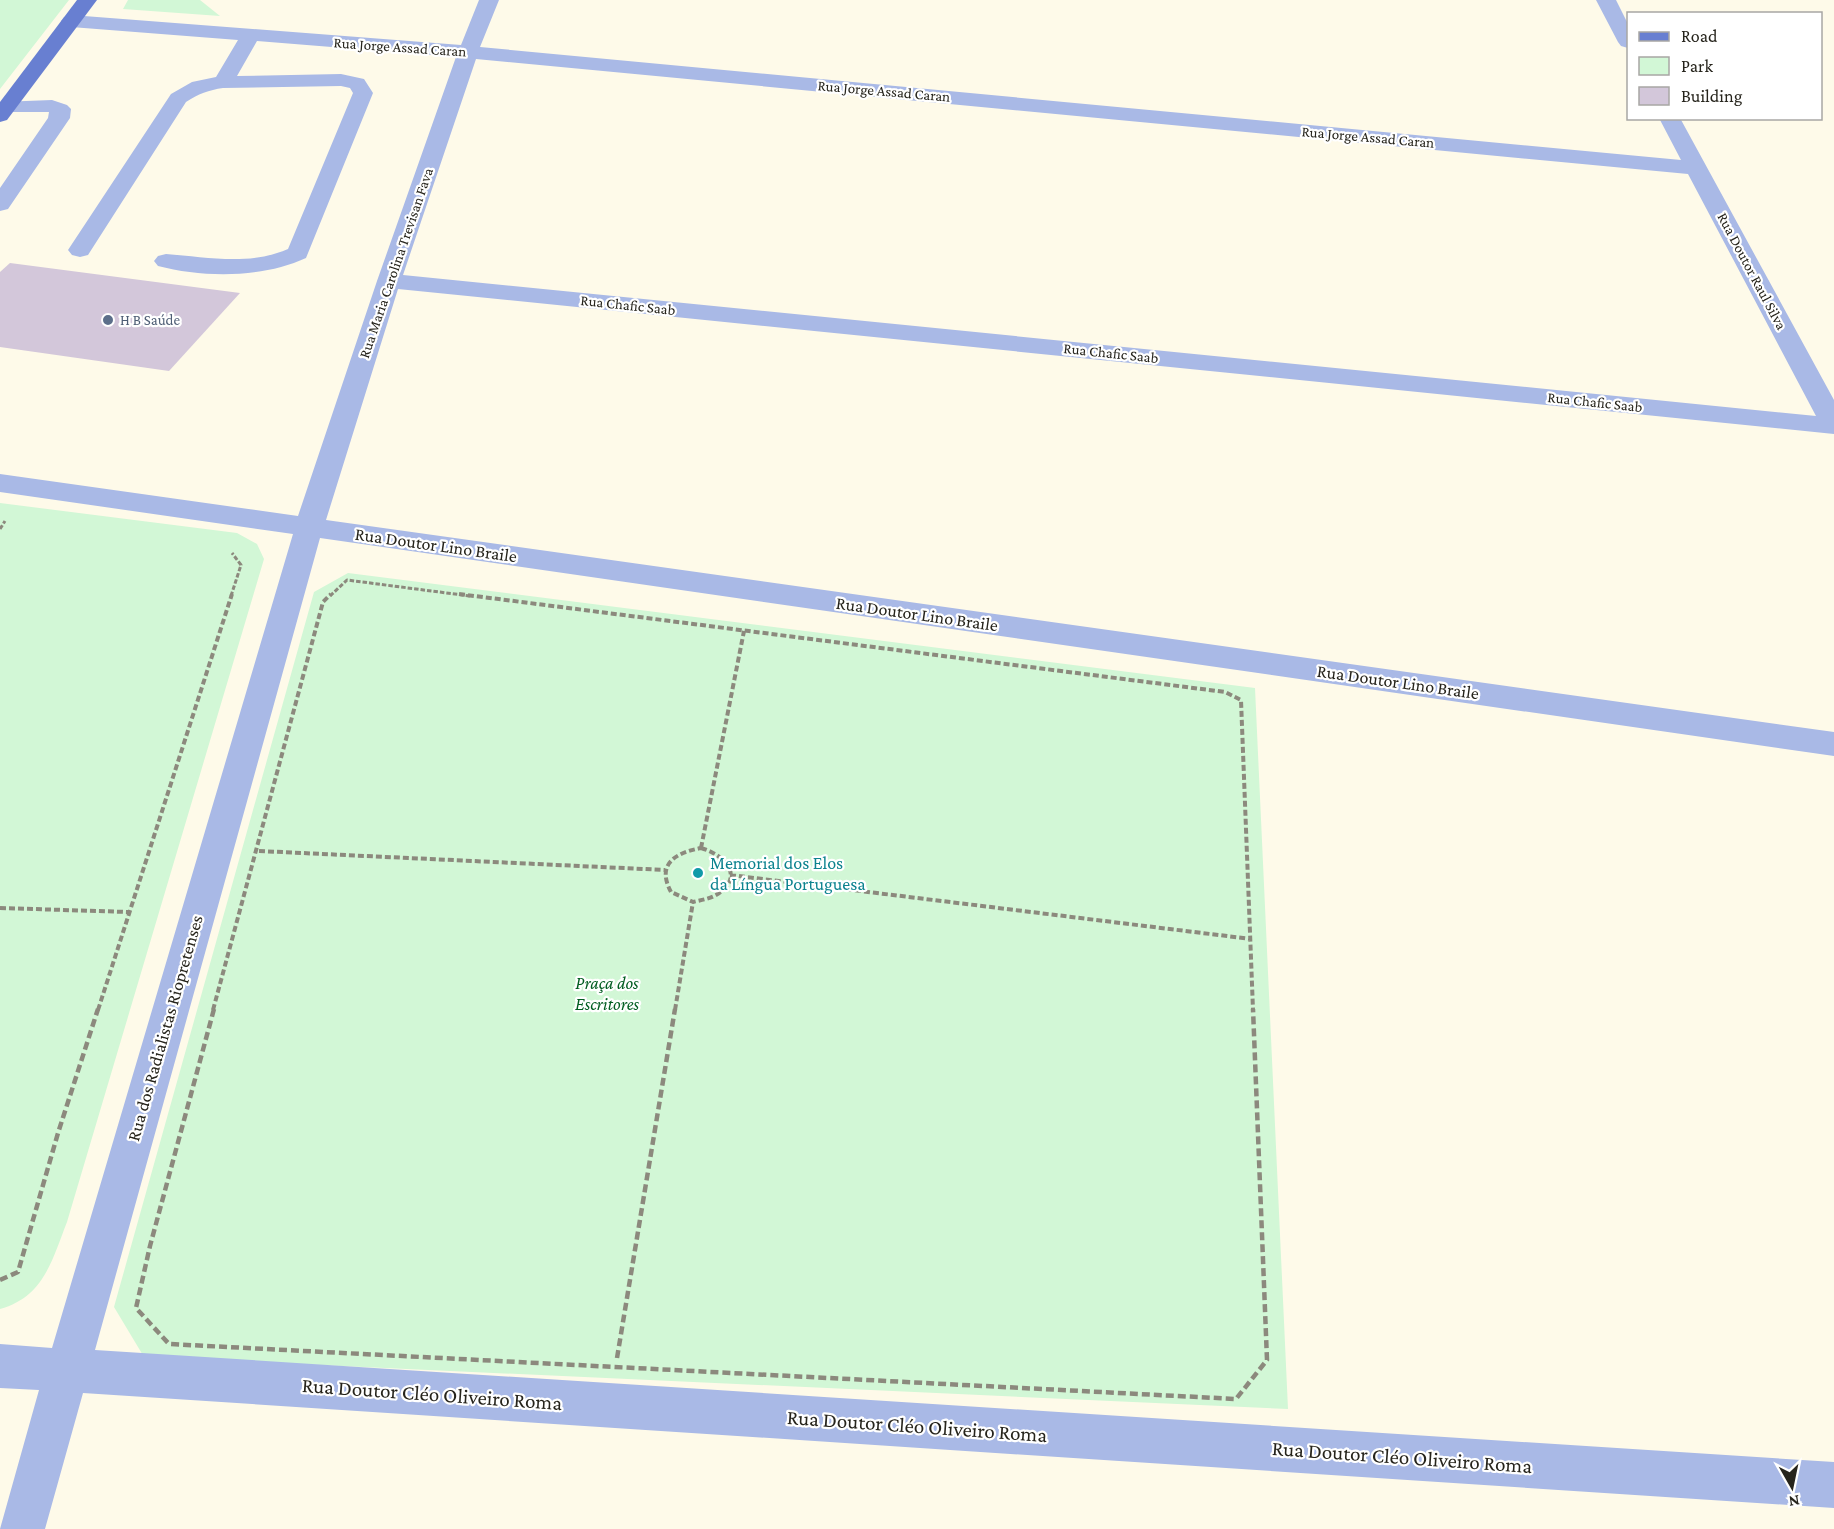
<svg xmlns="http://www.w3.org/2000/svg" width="1834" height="1529" font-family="'Crimson Pro',serif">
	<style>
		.green { fill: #d2f7d6 }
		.building { fill: #d3c7da }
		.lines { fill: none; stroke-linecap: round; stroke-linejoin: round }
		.path-far2 { stroke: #8c897d; stroke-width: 3; stroke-dasharray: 4.5 2; stroke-linecap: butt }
		.path-far1 { stroke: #8c897d; stroke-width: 4; stroke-dasharray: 6 3; stroke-linecap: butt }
		.path { stroke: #8c897d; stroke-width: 4.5; stroke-dasharray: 8 4; stroke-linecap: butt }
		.minor { fill: #a9b9e6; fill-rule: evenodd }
		.major { fill: #687fd1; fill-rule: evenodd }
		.service-dot { fill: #5c6f8a; stroke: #fff; stroke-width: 2 }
		.culture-dot { fill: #0f9aa8; stroke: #fff; stroke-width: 2 }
		.labels { text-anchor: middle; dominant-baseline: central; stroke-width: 4.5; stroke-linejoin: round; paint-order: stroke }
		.far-street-label { font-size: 15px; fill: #26241c; stroke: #fff }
		.far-service-label { font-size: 15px; fill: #4e5e75; stroke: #fff; text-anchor: start }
		.street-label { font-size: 18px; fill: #26241c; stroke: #fff }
		.culture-label { font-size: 18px; fill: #0d838f; stroke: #fff; text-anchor: start }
		.park-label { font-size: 18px; font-style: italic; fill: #025d21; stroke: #fff }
		.near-street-label { font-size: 21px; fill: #26241c; stroke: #fff }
	</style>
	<rect width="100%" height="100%" fill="#fefae9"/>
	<!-- green -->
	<path class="green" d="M0,0H69L0,89Z
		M128,0H200L220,16L123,9Z
		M0,503L237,533L257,544L264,559L67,1222C52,1260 44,1297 0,1309Z
		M348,573L1255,688L1288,1409L144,1357L114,1307L314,592Z"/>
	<!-- building -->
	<path class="building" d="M10,263L240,293L169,371L0,347V272Z"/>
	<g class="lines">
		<!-- path-far2 -->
		<path class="path-far2" d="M0,529L5,521
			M231,596L241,565L232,553
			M330,596L347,580L470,596"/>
		<!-- path-far1 -->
		<path class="path-far1" d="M459,594L1225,692L1241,700L1253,1010
			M701,848L744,631
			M701,848C725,855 746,877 716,895C709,899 701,900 693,902L671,892C656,864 675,853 701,848Z
			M259,851L665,870
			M730,875L1251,939
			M0,908L129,912
			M98,1010L232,594
			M213,1010L323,602L331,594
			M675,1010L693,902"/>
		<!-- path -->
		<path class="path" d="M214,1009L150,1246L136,1308L169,1344L1236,1399L1267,1360L1253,1009
			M0,1280L18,1272L58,1133L98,1009
			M617,1358L675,1009"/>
		<!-- minor -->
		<path class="minor" d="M479,0H499L480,47L1681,160L1659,118H1680L1834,400V434L398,289L326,520L1834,732V756L320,538L95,1350L1834,1462V1508L83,1393L45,1529H0L39,1390L0,1388V1344L52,1348L293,534L0,492V474L298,516L377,281L456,57L257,41L237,76L341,74L364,79L373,93L306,258C263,278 204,278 158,266L154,261L158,256L166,254C207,257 249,266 288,249L353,93L350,88L341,86L223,88C209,90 198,94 186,102L88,255L80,257L72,255L68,250L171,94L192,82L216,77L238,40L71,27L64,25L61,21L64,17L71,15L461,45ZM476,59L1688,174L1816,416L403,275Z
			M1596,0H1616L1628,24V48L1621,46L1618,42Z
			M52,100L67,105L71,109L70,118L8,209L0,211V188L48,118L49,112H0V102Z"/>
		<!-- major -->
		<path class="major" d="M77,0H97L7,120L0,122V102Z"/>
	</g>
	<!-- markers -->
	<circle class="service-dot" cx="108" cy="320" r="6"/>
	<circle class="culture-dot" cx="698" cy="873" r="6"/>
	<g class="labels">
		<!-- far-street labels -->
		<g class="far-street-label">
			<text transform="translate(400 47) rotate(4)">Rua Jorge Assad Caran</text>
			<text transform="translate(884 91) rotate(5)">Rua Jorge Assad Caran</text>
			<text transform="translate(1368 137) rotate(5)">Rua Jorge Assad Caran</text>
			<text transform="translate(396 263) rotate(-71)">Rua Maria Carolina Trevisan Fava</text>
			<text transform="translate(1752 271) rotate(62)">Rua Doutor Raul Silva</text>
			<text transform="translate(628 305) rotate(6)">Rua Chafic Saab</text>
			<text transform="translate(1111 353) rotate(6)">Rua Chafic Saab</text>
			<text transform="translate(1595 402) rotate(6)">Rua Chafic Saab</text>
		</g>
		<!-- far-service labels -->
		<g class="far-service-label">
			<text x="120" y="320">H B Saúde</text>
		</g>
		<!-- street labels -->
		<g class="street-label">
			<text transform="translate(436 545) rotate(8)">Rua Doutor Lino Braile</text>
			<text transform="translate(917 614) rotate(8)">Rua Doutor Lino Braile</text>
			<text transform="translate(1398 682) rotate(8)">Rua Doutor Lino Braile</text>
			<text transform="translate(165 1028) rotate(-74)">Rua dos Radialistas Riopretenses</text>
		</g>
		<!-- culture labels -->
		<g class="culture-label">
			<text x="710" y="863">Memorial dos Elos<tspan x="710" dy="21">da Língua Portuguesa</tspan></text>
		</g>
		<!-- park labels -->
		<g class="park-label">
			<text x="607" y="983">Praça dos<tspan x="607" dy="21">Escritores</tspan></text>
		</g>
		<!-- near-street labels -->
		<g class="near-street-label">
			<text transform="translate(432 1394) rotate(4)">Rua Doutor Cléo Oliveiro Roma</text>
			<text transform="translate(917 1426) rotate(4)">Rua Doutor Cléo Oliveiro Roma</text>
			<text transform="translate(1402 1457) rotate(4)">Rua Doutor Cléo Oliveiro Roma</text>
		</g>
	</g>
	<!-- legend -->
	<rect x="1627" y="12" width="195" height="108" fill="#ffffff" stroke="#a8a7a4" stroke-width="1.5"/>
	<rect x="1639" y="32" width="30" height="9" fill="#687fd1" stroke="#a8a7a4" stroke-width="1.5"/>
	<text x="1681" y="42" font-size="18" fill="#26241c">Road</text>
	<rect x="1639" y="57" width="30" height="18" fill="#d2f7d6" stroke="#a8a7a4" stroke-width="1.5"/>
	<text x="1681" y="72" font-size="18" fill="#26241c">Park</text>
	<rect x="1639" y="87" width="30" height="18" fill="#d3c7da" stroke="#a8a7a4" stroke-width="1.5"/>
	<text x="1681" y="102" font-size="18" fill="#26241c">Building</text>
	<!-- north arrow -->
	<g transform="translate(1792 1487) rotate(171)" stroke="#ffffff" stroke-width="4.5" paint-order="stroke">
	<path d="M0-4.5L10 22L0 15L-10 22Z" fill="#26241c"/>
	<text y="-9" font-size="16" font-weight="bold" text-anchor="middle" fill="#26241c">N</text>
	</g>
</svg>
